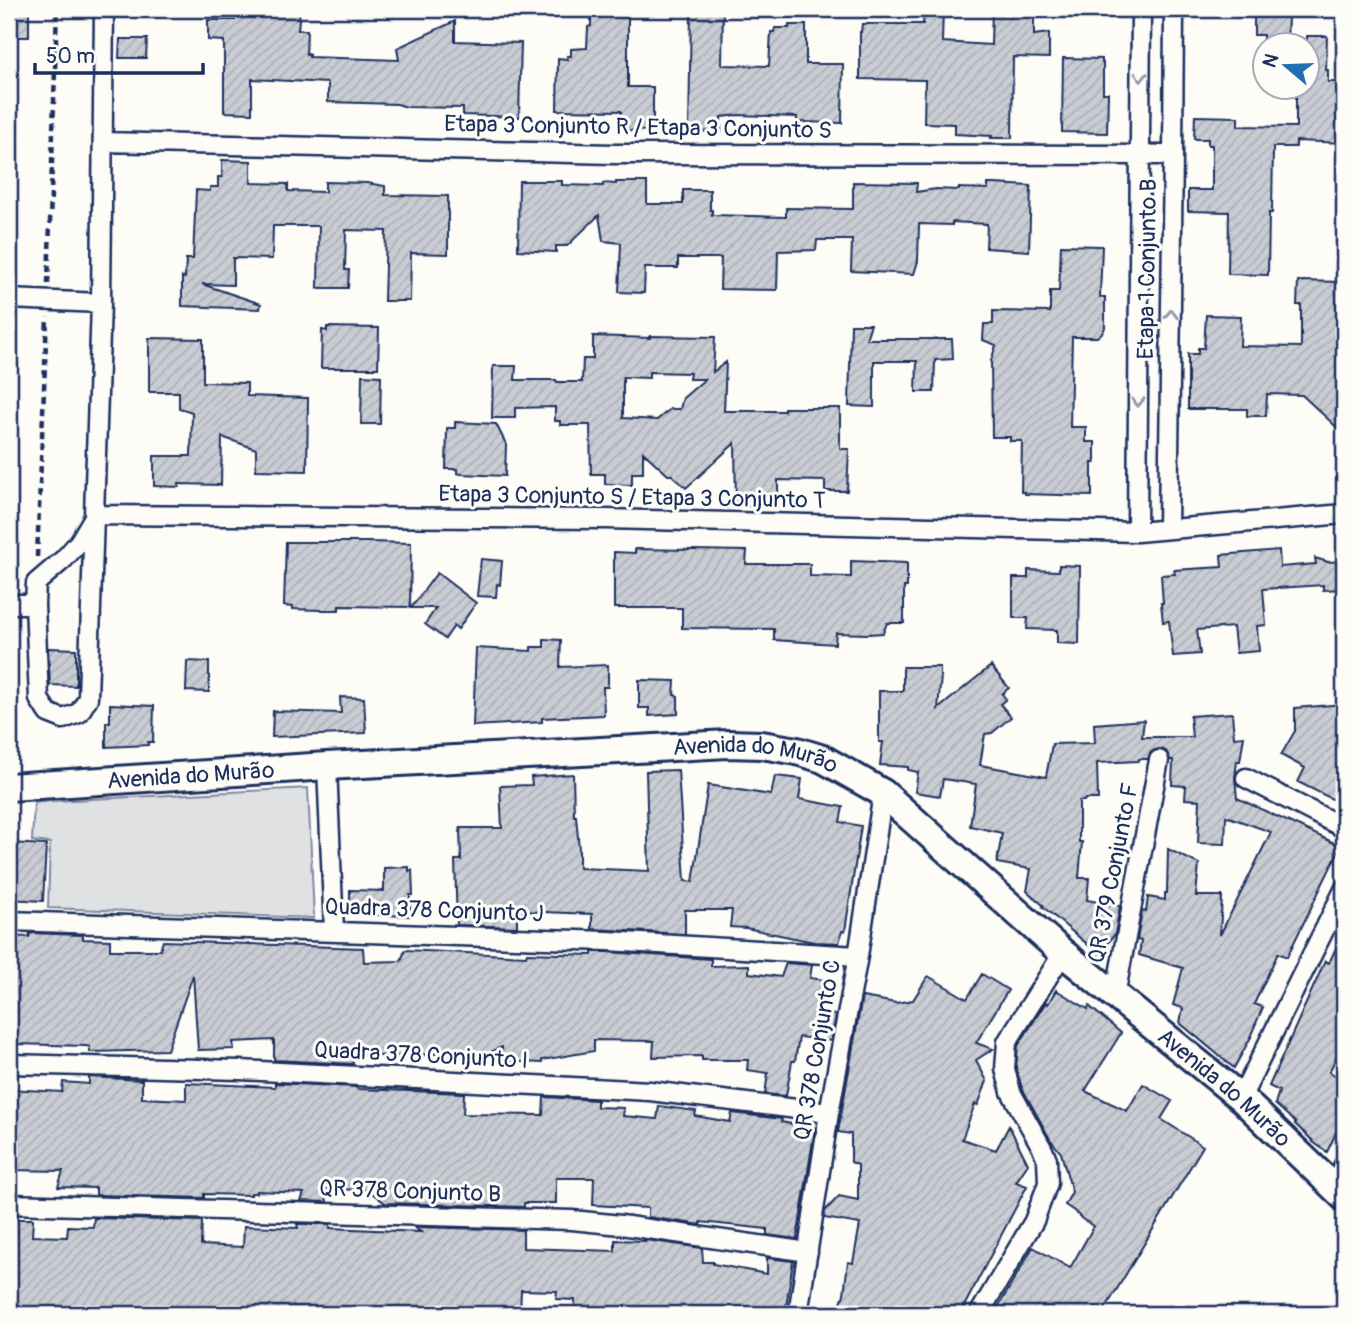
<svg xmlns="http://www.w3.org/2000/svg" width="1353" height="1323" font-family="Pangolin,sans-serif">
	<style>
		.green { fill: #e0e1e3; stroke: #7e88a0; stroke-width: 2 }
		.building { fill: url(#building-hatch); stroke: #1b2f5e; stroke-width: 2; fill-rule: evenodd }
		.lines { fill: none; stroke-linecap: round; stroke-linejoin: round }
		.street-casing { stroke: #1b2f5e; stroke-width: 23 }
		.secondary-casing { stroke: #1b2f5e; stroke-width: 32 }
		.path { stroke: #1b2f5e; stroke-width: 4.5; stroke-dasharray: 7 5; stroke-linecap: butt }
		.street { stroke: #fdfcf7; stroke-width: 18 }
		.secondary { stroke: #fdfcf7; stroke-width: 26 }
		.oneway { stroke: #8c96aa }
		.labels { text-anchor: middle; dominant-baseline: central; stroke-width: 6; stroke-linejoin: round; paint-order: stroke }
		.street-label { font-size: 23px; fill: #1b2f5e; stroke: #fdfcf7 }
	</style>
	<defs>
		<pattern id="building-hatch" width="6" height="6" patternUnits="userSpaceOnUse" patternTransform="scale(1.75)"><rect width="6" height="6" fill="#c9ccd3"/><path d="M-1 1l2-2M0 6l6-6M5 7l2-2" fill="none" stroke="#acb0b8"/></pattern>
	</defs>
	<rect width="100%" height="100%" fill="#fdfcf7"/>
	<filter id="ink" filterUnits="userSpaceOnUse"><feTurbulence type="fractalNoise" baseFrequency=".0143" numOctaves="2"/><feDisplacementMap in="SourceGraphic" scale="14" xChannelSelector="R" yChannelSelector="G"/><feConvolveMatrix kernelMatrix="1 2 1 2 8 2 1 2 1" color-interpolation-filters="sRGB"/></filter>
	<g filter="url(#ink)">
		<!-- green -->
		<path class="green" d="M308,788L314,918L48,908L50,843L32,841L34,802Z"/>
		<!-- building -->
		<path class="building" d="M9,9H29V37H9Z
			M235,9H300L298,30H307L306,55L309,54V57L399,60L397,48L455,21V41L521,43L519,117L463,115V108L407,107L397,104L328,102V83L252,79V113L224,112V41L208,40V20H235Z
			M691,9H723L722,65L769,66L771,32H774L775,28H789V25H806V64H843L842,123L797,122V117L739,115L721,117V132L689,131Z
			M924,9H943L942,42L991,45L992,9H1034V35L1049,33V58L1013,57L1012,138H991L992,136L955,134V124L924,123L925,80L860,79V32H861L862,24H923Z
			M591,10L628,11V87H653V131L620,130L621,111L557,110L558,58L568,59L567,56H571V49L587,48L588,27L591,26Z
			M1254,14L1288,15L1287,46H1263V35H1254Z
			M1307,36H1327L1326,70H1328V82H1344V143L1296,141V147H1273L1272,213H1269L1268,275L1228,274L1229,212L1188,211V190H1212V145H1208V139H1194L1195,116L1238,117V126L1296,127V88H1307Z
			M120,39H147L146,58H119Z
			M1063,58L1102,59V63H1103V93H1108L1107,133L1062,132Z
			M222,160L251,161V183L288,184V191L325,192V182L367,183L385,186V195L448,196V254L411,253L410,301H384L386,231L346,230L345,270H349L348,288H318L319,226H273L272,259L233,258V285L202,284L261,304L260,309L182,306V277L185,278L186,259H193L196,190L210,191V187H218V177H222Z
			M519,181H562V185L603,186V183L616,184V182H647V204H683V190H710V210H712V215L786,217V208L853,209V182L917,183L916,192L936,189L959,190V188L988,189V184H994L1031,186L1029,251L986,248L987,224L952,222V225L919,224L918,261L914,274L851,271L852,240H817L816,250L778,251L777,290L720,289L721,258H678V268H645L644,293L619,292L621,243L603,241L599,215L567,246H556V252L518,250Z
			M1061,245L1102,246L1100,297H1105V327L1103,332L1097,337H1072L1070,427H1086V442H1095V463H1092V496L1025,494V492H1021L1022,441H1010V437H992L991,361L996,345L983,340L984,324H993V311L1050,312V291H1059Z
			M1298,281L1344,282V434L1302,395L1267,394L1266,416H1247V409H1188V354H1198V348H1204L1206,315L1241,316L1240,346L1301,347V305H1297Z
			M851,324H871L866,339H952L953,359L935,360L934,392H916L917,361H874V407L849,406Z
			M327,327L379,328L378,368H321L322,330L327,331Z
			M593,336L650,338V336L715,337L713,372L726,362L724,411H784V408H840V449H849L847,491H825V481L778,480V506H736L735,443L686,488L672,475H668L643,452V473H632V485L605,484V474H591L590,425H560V421H555V407L515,408V418H492L493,366H516L515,380H556L557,382H582L583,359H593ZM649,372L690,373L689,379H705L683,398L680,409H670L657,420L623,418V377L649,378Z
			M149,338L203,339V382L247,383V396L308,398L307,471L256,470V449L222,437L221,485L179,484V487L154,486V456H191L192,412L179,408V392H149Z
			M362,375L381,376L380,424H361Z
			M455,422L496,424L506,444L505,476L461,474L457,473V469H446L447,428H455Z
			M286,542H367L411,543L410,607L339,606V610H319L293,609V607L284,606Z
			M635,549L747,551L746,564H810V576L851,577V561L907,563V587H904V623H887L883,633L868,634L836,633L835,644L774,640V629L682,628V608H614V552L635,553Z
			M1279,550L1280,567L1316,564L1315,558L1328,562L1344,561V589L1323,590V585L1263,589L1266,625L1257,626L1259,651L1236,653L1233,627L1197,630L1200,654L1173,656L1169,621L1163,622L1161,603H1163L1161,575L1175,574L1174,570L1222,567L1221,555Z
			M481,559L502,561L500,585L497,584L496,597L477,596Z
			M1059,565L1080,566L1079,644L1057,643V630L1027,629L1028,618H1013V578H1028V570L1059,571Z
			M437,573L476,603L458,629L454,626L445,639L425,624L436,608H411Z
			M544,639L561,640L560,667L608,665V687H603L604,715L542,718V722L473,726L476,648L531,651V647H544Z
			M48,648L76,649V686L50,685Z
			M187,661L209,662V692L186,691Z
			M991,666L1009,688L1002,694L1006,699L1000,704L1011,717L992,733L985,734L980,765L1046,777L1052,744L1095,743L1094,724L1144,720L1142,737H1192L1190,716L1232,713L1234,737L1244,736L1240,761H1237L1235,778L1237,798L1341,846L1287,957L1278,953L1254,1004L1263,1007L1250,1037H1251L1234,1068L1180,1023L1183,1008L1173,1005L1183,968L1139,955L1141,941L1137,940L1142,911L1146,912L1148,897L1165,900V893H1167L1168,849L1199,864L1196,896H1222L1220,935L1271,832L1226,816L1225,844L1198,843L1200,800L1185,799L1186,786L1172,785L1173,760H1170L1166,751L1160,749L1155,750L1150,753L1148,759H1139L1138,761L1097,763L1098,799H1085L1084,801H1079V842H1082L1079,878H1089L1087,900L1120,906L1115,934L1099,954L1043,907L1044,906L1027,891L1031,869L997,863L1002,833L970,826L976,784L943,779L940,796L915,792L918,772L908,770V767L880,765L883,742H879V691H903V667H940V676H941L938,709Z
			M639,680L675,681L674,695L678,696V714L649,716V708H639Z
			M340,697L364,698L366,733L272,737L273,711L341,713Z
			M110,704L154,706L153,742H148V745L106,747V722H110Z
			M1344,704V805L1298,782L1305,768L1281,755L1295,731V708Z
			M678,770L685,881L693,882L708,785L771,795L775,776L802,779L799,799L843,807L840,822L861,826L845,931H842L839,943L814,942L746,928L730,927L732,910H685V934L592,929V914L520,911V914H517V927L457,925L455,860H461L460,828H502L500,786L532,785L531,777L573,774L574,816H576L579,849V868L649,871L646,771Z
			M9,843L46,845L43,901L9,899Z
			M409,867V871L412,870L413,895H410V916L350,914V890L384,891V868Z
			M1344,931V1042L1329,1072L1344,1080V1116L1327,1152L1313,1142V1141L1295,1124L1296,1123L1275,1104L1279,1091L1269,1086L1325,961L1329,963Z
			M30,933L83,935V939L110,940V950H160L163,941L363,948L364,962L401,961L405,950L526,956L527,953L592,955V952H607L711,959V966L749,965V973L781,977L786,963L812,965L810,978L825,980L819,1013L836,1015L831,1041L799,1037L795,1061H792L786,1096L765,1094L768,1073L747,1070L748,1060H702V1056L653,1057L654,1041L594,1040V1051L542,1060V1063L502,1061V1047L478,1058H461V1053L426,1054L427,1055H413V1057L352,1055L353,1064L274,1060V1040L233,1042L234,1049L198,1050L193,975L167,1050L90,1052V1047L86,1046L17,1044V1037L9,1036V936L29,937Z
			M982,974L1008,990L976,1043L993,1049L976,1060L987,1081L978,1105L975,1104L962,1139L996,1150L1009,1126L1028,1164L1016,1182L1027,1186L960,1314H935L902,1305L901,1314H837L844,1294L848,1262L853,1263L860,1224L824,1218L825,1211L839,1196L858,1200V1165L851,1162V1134L838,1132L862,997L896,1003L913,1000L928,976L967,999Z
			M1056,990L1088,1009L1089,1006L1121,1033L1085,1091L1127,1111L1143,1084L1172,1101L1161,1119L1203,1146L1102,1314H994L1033,1247L1070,1268L1094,1226L1082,1219L1074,1211L1065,1205L1072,1192L1061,1153L1050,1139L1022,1088L1016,1068L1018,1046L1046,1002L1048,1004Z
			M89,1077L142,1080V1098L186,1100V1083L275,1087V1083L356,1087L357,1089L464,1093L463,1114L543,1115L544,1097L597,1100V1107L624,1108L623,1116L657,1119L659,1106L696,1111L695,1116L730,1122L732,1113L782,1119L781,1122L815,1128L797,1239L767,1235V1229L701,1222V1225L648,1217V1208L593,1205L594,1178H556V1203H524V1207L385,1203L368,1190L325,1189L327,1202L301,1201L304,1193L257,1191V1193H251V1195L204,1194V1198L96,1195V1188L58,1187L63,1171L9,1170V1089L62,1092L63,1082L89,1084Z
			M94,1218L202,1221L201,1245L243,1247L244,1226L298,1228L297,1224H330V1228L421,1232L414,1227L523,1230V1248L615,1251V1240L646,1241V1240L702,1248L703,1262H713V1264L767,1274V1258L793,1261L785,1314L749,1312L748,1314H574L575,1300L556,1299L557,1291L521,1290L520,1314H199V1312L164,1311V1314H9V1258H14L15,1219H33L32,1236L67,1237L68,1226L93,1227Z"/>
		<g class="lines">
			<!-- street casing -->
			<g class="street-casing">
				<path id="street" d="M104,9L101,303L88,698L79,713L63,719L48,713L39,699L35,604L36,583L64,559L79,542L95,515L605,519L1137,532L1344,514
					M103,142L614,154L1173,155
					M9,299L101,303
					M1168,529L1173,155L1174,9
					M1137,532L1141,9
					M9,604H35
					M327,766L334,931
					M1246,778L1344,828
					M9,921L608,941L858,956
					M1115,996L1159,760
					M9,1064L240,1070L650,1091L829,1113
					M1241,1098L1344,890
					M1333,1187L1344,1165
					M9,1204L572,1220L621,1225L808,1252
					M798,1314L829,1113L858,956L883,793
					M979,1314L1034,1221L1048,1183L1047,1159L1042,1148L1011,1092L1005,1069L1007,1042L1063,953"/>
			</g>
			<!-- secondary casing -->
			<g class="secondary-casing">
				<g id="secondary">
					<path id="s1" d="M9,787L327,766L728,744L762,745L797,751L823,759L883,793L1063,953L1241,1098L1344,1197"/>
				</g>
			</g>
			<!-- path -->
			<path class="path" d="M48,284L57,9
				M37,557L47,317"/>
			<!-- street -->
			<use href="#street" class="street"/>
			<!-- secondary -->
			<use href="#secondary" class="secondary"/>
		</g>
		<!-- one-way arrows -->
		<defs><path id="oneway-chevron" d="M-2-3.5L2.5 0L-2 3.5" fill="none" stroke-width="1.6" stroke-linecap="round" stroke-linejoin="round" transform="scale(1.75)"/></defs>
		<g class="oneway">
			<use href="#oneway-chevron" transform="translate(1141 77) rotate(90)"/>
			<use href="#oneway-chevron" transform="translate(1171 314) rotate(-89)"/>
			<use href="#oneway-chevron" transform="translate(1138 402) rotate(91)"/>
		</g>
	</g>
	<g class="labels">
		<!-- street labels -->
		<g class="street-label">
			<text transform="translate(638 127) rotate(1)">Etapa 3 Conjunto R / Etapa 3 Conjunto S</text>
			<text transform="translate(1147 269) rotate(-89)">Etapa 1 Conjunto B</text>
			<text transform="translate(632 497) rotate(1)">Etapa 3 Conjunto S / Etapa 3 Conjunto T</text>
			<text stroke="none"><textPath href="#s1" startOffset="749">Avenida do Murão</textPath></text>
			<text stroke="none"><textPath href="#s1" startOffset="182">Avenida do Murão</textPath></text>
			<text transform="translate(1113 873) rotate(-79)">QR 379 Conjunto F</text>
			<text transform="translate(434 910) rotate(2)">Quadra 378 Conjunto J</text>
			<text transform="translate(817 1050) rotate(-80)">QR 378 Conjunto C</text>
			<text transform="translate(421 1055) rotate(3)">Quadra 378 Conjunto I</text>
			<text stroke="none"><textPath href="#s1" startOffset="1337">Avenida do Murão</textPath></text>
			<text transform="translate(410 1191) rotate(2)">QR 378 Conjunto B</text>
		</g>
	</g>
	<!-- margin -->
	<rect width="1353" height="1323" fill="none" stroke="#fdfcf7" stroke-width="35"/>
	<rect x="18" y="18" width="1318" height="1288" fill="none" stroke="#1b2f5e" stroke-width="2.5" filter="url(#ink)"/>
	<!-- north arrow -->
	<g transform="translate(1286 66) rotate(289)"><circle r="33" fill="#fdfcf7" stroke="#a3aaba" stroke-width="2"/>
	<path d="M0-5L12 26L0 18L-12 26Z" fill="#1f6fb2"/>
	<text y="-10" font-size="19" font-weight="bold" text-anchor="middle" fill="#1b2f5e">N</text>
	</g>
	<!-- scale -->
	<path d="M35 63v10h168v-10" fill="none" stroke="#1b2f5e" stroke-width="3.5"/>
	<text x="46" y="63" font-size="21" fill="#1b2f5e" stroke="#fdfcf7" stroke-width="5" paint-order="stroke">50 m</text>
</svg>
